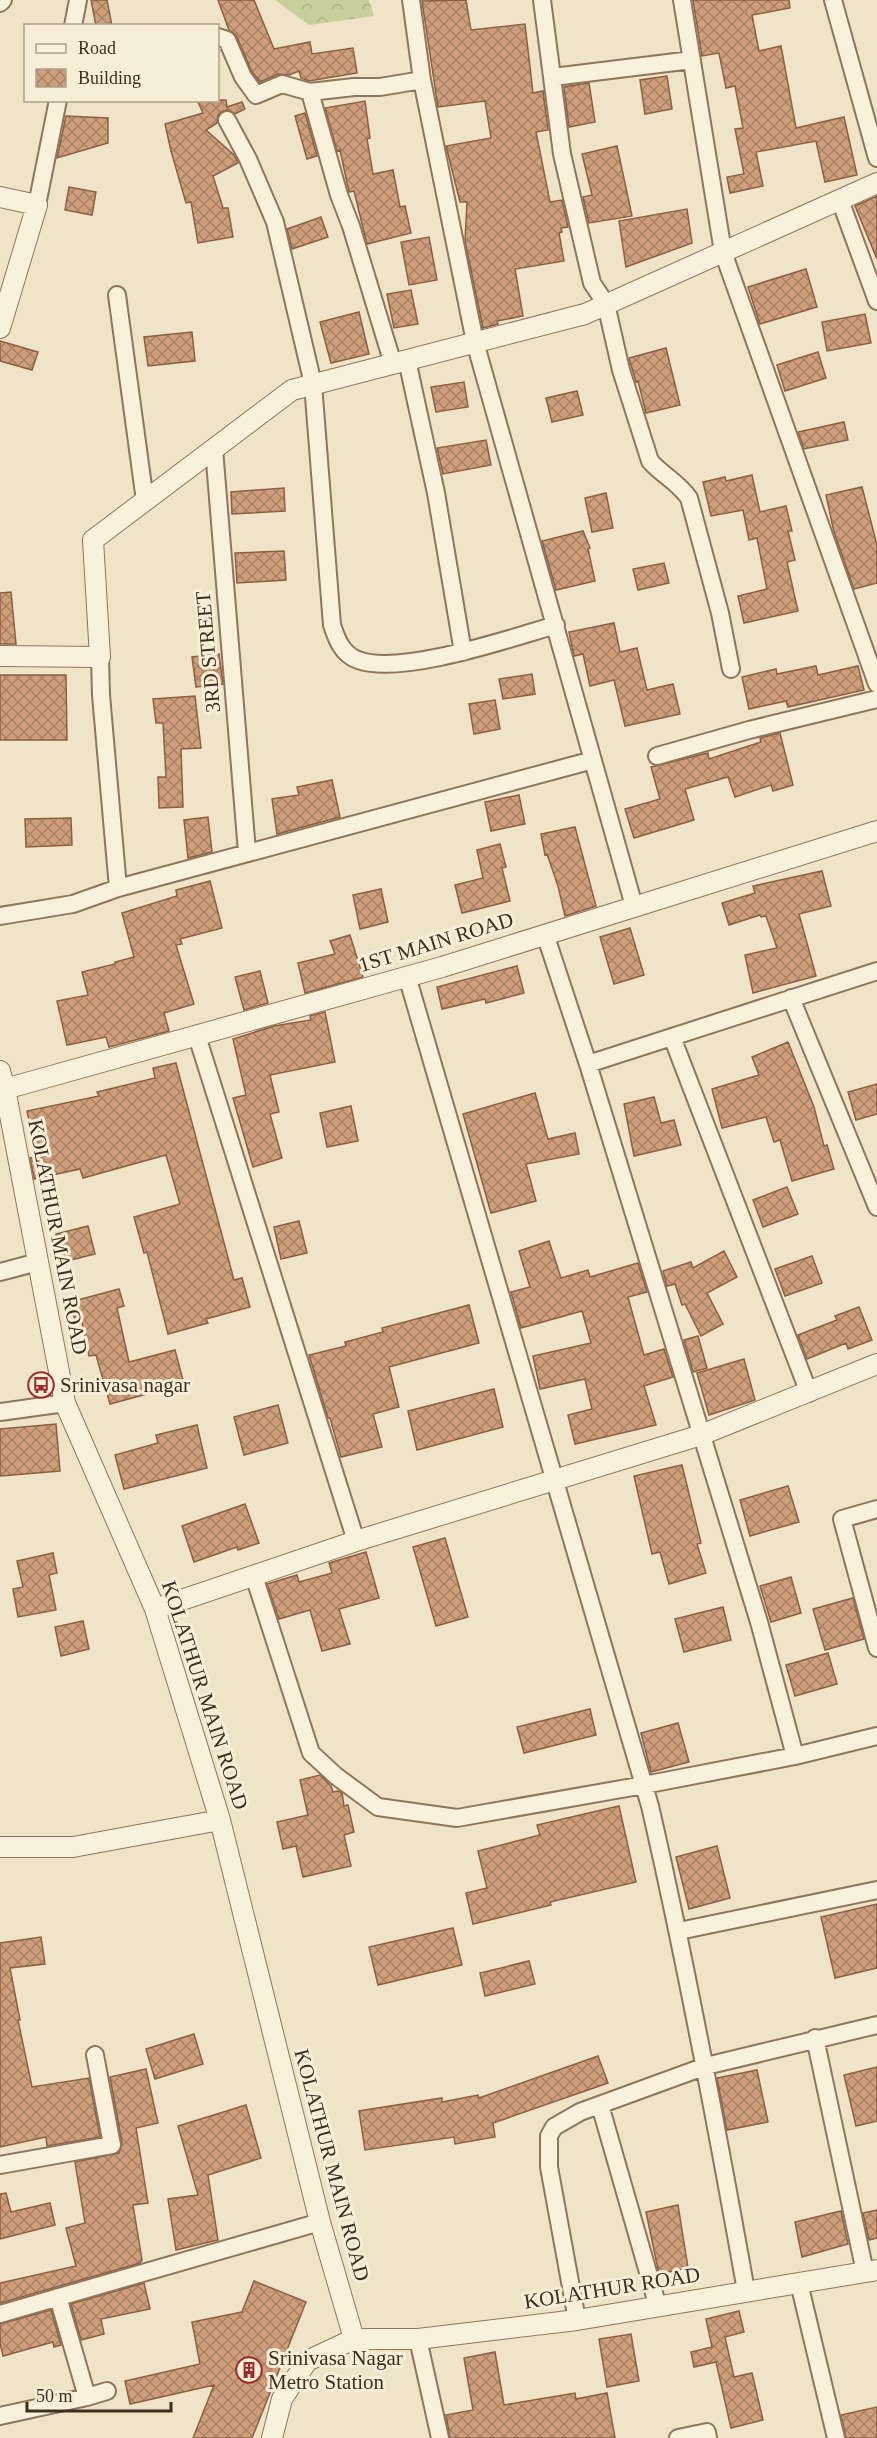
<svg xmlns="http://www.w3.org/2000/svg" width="877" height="2438" font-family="'Times New Roman',serif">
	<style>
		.forest { fill: url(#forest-crowns) }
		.building { fill: url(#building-cross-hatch); stroke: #8d5f41; stroke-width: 1.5 }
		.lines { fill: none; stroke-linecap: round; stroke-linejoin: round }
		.minor-casing { stroke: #8d765c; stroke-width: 20 }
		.tertiary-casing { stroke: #8d765c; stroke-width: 22 }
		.minor { stroke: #faf1dc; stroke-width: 16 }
		.tertiary { stroke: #faf1dc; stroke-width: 20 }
		.labels { text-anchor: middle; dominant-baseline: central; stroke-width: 6; stroke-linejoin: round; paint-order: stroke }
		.street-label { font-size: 21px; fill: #3d2e20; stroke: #f7eed8 }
		.poi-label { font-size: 21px; fill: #3d2e20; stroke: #f7eed8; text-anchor: start }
	</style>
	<defs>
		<pattern id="forest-crowns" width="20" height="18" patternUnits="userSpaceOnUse" patternTransform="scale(1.5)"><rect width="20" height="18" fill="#c9cf9b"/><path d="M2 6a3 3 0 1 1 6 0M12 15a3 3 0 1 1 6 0" fill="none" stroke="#aeb285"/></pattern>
		<pattern id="building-cross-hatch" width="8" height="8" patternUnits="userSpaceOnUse" patternTransform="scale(1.5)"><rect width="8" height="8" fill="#cf9f7d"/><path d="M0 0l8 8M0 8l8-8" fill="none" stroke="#a98266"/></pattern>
	</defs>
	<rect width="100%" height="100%" fill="#f0e4c8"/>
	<!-- forest -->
	<path class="forest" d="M275,0H369L374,16L309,25Z"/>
	<!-- building -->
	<path class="building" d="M91,0H107L112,26H96Z
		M218,0H254L274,49L310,42L312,54L353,48L357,73L309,81L301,78L299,71L289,75L278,74L260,82L252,72L236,35L229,30Z
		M466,0L471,30L525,24L533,93L543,91L548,130L536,132L550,202L562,200L568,227L561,228L562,232L559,233L564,261L515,269L523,316L497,321L498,324L483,328L465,241L467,202H460L446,146L491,138L485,101L438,107L422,1Z
		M693,0H789L790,8L752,15L759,51L781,46L796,128L844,117L857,175L825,182L816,141L756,152L763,186L730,193L727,177L744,174L735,129L743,128L735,86L726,88L719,53L702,56Z
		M667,76L672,109L645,114L640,80Z
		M589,83L595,122L569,127L564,87Z
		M197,100H226L227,107L242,102L245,109L235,114L228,110L223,111L218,115L217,123L206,130L234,155L238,163L213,176L223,208H228L233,237L198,243L191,202L186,203L171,151L165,124L203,113Z
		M365,101L370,138L367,139L373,174L393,170L400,207L405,206L411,233L367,244L354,191L349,192L340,150L337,151L325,108Z
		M305,113L317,156L307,159L295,116Z
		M66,116L108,118V143L57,158Z
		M617,146L632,216L589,223L583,197L592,195L582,154Z
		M69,187L96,192L92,215L65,210Z
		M877,196V259L855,206Z
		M687,209L692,243L626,267L619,221Z
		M321,217L328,237L292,249L287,229Z
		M429,237L437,280L409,285L401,242Z
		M806,269L817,307L760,324L748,287Z
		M411,290L418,324L394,328L387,294Z
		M359,312L369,354L331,363L320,322Z
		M865,314L871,343L827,351L822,322Z
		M192,332L195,361L148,366L144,337Z
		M0,341L38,352L32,370L0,361Z
		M666,348L680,405L646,413L638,381L636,382L629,358Z
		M818,352L826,378L785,391L777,365Z
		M464,382L468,407L436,412L431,387Z
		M577,391L583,415L552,422L546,398Z
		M844,422L848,440L804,449L798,432Z
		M486,440L491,465L443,474L437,448Z
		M752,475L760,512L786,506L792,531H788L795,560L787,562L798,611L744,623L738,596L767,589L757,538L749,540L743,510L711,516L703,482L725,477L726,481Z
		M862,487L877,545V583L854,589L834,532L826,495Z
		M284,488L285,511L232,514L231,492Z
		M606,493L613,528L592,532L585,498Z
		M583,531L590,548L588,549L595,581L556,590L542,541Z
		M284,551L286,580L237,583L235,553Z
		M664,563L669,583L638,590L633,569Z
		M11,592L16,644H0V593Z
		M614,623L620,652L637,648L647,690L673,684L680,714L625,726L614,680L590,686L583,654L574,656L569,632Z
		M219,654L223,684L196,687L192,657Z
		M816,666L818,675L858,666L864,690L788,707L786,701L749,709L742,677L776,669L777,674Z
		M532,674L535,694L503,699L499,679Z
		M0,675H66L67,740H0Z
		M195,696L201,748L181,749L183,807L159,808L158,777H166L163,723H156L153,699Z
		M495,700L500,729L474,734L469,704Z
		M780,733L793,785L773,791L771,785L735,797L728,777L685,789L694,820L634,838L625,809L660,799L651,767L708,753L709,759L761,742L760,738Z
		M332,780L340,817L277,834L272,799L299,795L297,787Z
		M519,795L525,824L491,831L485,802Z
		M208,817L212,852L188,858L184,820Z
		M71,818L72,845L26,847L25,819Z
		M575,827L596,906L565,916L558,886L547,854L545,855L541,834Z
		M500,844L506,867L502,868L510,901L462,913L455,885L483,878L477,850Z
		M822,871L831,906L799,914L816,976L753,993L745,955L777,948L766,916L761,917L760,915L729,925L722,903L755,893L753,886Z
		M210,881L222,928L180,939L182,944L176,945L194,1004L164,1013L169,1031L109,1047L106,1037L67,1045L57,1001L88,995L82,972L115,964V962L134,957L122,913L177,896L176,890Z
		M381,889L388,922L360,929L353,895Z
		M630,928L644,975L614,984L600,937Z
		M350,935L363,977L305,993L298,963L335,954L330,941Z
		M517,966L524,993L486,1003L485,999L442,1009L437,987Z
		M260,971L268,1003L244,1010L235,977Z
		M325,1012L335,1062L270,1075L279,1112L270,1114L282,1158L253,1167L233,1098L246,1095L233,1039L274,1026L311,1020L310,1016Z
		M788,1042L814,1107L824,1146L827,1145L834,1169L792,1181L780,1140L774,1142L766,1117L722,1128L712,1089L759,1075L752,1057Z
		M176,1063L234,1280L242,1278L250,1307L206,1319L208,1323L168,1334L147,1252L144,1253L134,1217L180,1204L166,1155L83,1178L80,1169L34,1179L30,1158L37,1157L27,1111L99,1096L97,1092L155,1078L153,1068Z
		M877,1084V1114L856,1120L848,1092Z
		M535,1093L548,1139L575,1133L579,1154L526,1164L536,1201L491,1213L463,1114Z
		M654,1097L661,1123L674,1120L681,1145L634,1156L624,1104Z
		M351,1106L358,1141L327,1147L320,1113Z
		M787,1187L798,1214L763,1227L753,1200Z
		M299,1221L307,1253L281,1259L274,1227Z
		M88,1226L95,1254L63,1262L56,1234Z
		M549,1241L561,1278L588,1270L590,1277L638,1263L647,1292L628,1297L644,1355L664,1349L673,1377L644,1386L656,1425L575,1444L568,1415L592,1409L585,1379L540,1389L533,1356L591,1343L582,1311L521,1328L511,1292L530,1287L519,1251Z
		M724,1251L737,1277L707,1293L723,1324L701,1336L685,1304L682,1305L675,1284L667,1286L663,1271L691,1262L693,1268Z
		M812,1256L822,1283L785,1296L775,1269Z
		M119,1289L124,1306L117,1308L129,1362L175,1350L184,1384L110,1404L96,1355L89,1356L81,1318L75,1320L70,1302Z
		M469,1305L479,1343L389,1367L399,1407L373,1414L382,1447L341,1457L330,1418H328L309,1355L346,1346L345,1342L383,1332L382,1328Z
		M859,1307L872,1340L848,1349L846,1343L807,1359L798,1335L837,1320L835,1316Z
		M698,1336L707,1368L693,1372L684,1340Z
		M744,1359L755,1400L709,1415L697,1373Z
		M494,1389L503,1427L417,1450L408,1411Z
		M278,1405L288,1443L244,1455L234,1417Z
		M56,1424L60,1471L0,1476V1429Z
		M197,1425L207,1468L124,1489L115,1455L158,1443L156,1435Z
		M682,1465L701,1543L697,1544L706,1573L669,1584L660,1552L652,1554L634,1476Z
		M788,1486L799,1522L750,1536L740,1500Z
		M245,1504L259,1543L238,1550L237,1547L194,1562L182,1526Z
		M445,1538L468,1617L436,1626L413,1547Z
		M366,1552L379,1598L339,1609L350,1644L322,1651L310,1610L279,1619L267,1584L297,1575L299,1582L332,1573L329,1563Z
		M53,1553L57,1573L49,1575L56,1610L18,1617L13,1589L23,1587L17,1561Z
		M791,1577L801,1613L771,1622L760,1586Z
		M853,1598L864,1639L825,1650L813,1609Z
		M723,1607L731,1640L684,1652L675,1619Z
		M83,1621L89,1649L61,1656L55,1627Z
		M828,1653L837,1684L795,1696L786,1665Z
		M590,1709L596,1735L524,1753L517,1727Z
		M678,1723L689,1762L651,1772L641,1733Z
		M320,1775L331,1786L333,1792L338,1791L342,1793L344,1806L348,1805L354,1832L344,1835L351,1866L303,1877L296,1846L283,1849L277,1822L308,1815L300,1780Z
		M619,1806L636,1882L550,1902L551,1905L473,1924L466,1893L487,1888L478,1851L540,1835L537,1825Z
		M717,1846L730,1898L689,1909L676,1857Z
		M877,1904V1968L835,1978L821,1917Z
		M453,1928L462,1965L378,1985L369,1947Z
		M41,1937L45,1964L10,1968L20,2020H18L32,2087L89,2078L100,2137L47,2146L46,2137L0,2147V1943Z
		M529,1961L535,1984L485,1996L480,1973Z
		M194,2034L203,2064L155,2079L146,2049Z
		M598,2056L608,2083L493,2123L495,2137L455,2144L454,2137L365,2150L359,2111L442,2098V2102L478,2095L479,2098Z
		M877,2067V2121L856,2126L844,2075Z
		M146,2069L158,2123L136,2128L148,2203L133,2205L142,2260L140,2263L0,2303V2283L76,2266L66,2228L85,2223L75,2162L119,2153L122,2143L110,2077Z
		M757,2070L768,2122L727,2130L717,2078Z
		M246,2105L261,2158L208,2175L218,2240L176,2250L168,2199L198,2195L178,2126Z
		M6,2193L11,2212L50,2203L55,2225L0,2239V2194Z
		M678,2205L688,2268L659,2274L646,2212Z
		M877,2210V2238L869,2240L863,2213Z
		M841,2211L848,2244L802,2257L795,2222Z
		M254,2281L306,2302L252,2438H193L214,2385L130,2404L125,2381L200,2364L192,2322L242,2312Z
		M144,2283L150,2309L101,2319L104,2334L81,2340L71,2304Z
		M51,2310L61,2345L54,2347L53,2342L3,2356L0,2343V2324Z
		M739,2311L744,2332L725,2337L734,2377L752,2373L763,2420L731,2428L716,2362L694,2367L691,2352L712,2347L706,2319Z
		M631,2334L639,2381L607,2387L599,2339Z
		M495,2352L504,2405L575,2393L576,2399L607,2393L615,2438H450L446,2415L473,2410L464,2358Z
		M877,2407V2438H846L841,2415Z"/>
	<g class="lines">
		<!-- minor casing -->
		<g class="minor-casing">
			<path id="minor" d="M411,0L422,80L475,342L634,906
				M542,0L562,154L592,283L606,304L621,370L650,461C662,475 678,482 689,498L720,613L731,669
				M682,0L723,252L877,684
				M833,0L877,158
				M0,3L3,0
				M73,26L78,0
				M218,37L227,40L243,77L256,95L282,84L310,92L354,87H380L422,80
				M553,77L692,60
				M310,92L339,195L351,226L393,364
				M227,120L248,159L275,222L313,384L332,625C337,640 342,654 358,660C401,676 511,638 556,625
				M840,200L877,301
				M37,205L58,100
				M117,295L145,501
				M407,360L436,493L463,652
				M214,449L247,852
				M657,756L749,730L877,699
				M118,888L593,760
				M0,916L73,904L118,888L101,695L100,657
				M545,934L588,1064L759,1622L795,1756
				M407,976L650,1806C687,1967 717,2128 746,2291
				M791,998L877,1207
				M197,1036L356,1541
				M672,1037L809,1393
				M588,1064L877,971
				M0,1272L38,1262
				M0,1412L65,1403
				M877,1509L842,1519L877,1648
				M254,1576L311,1753L336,1776L378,1807L457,1818L644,1785L795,1756L877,1736
				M679,1931L877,1890
				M815,2038L865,2272
				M600,2105L658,2307
				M0,2165L112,2145L95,2055
				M799,2283L836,2438
				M58,2297L87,2397
				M0,2314L320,2222
				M577,2320L549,2167V2136L554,2127L580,2112L706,2066L877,2025
				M418,2339L440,2438
				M0,2416L87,2397L107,2391
				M678,2438L707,2432L708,2438"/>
		</g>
		<!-- tertiary casing -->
		<g class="tertiary-casing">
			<path id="tertiary" d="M0,197L37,205L0,328
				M0,656L100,657L93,540L292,390L585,314L877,183
				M0,1071L5,1089L65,1403L155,1609L220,1820L320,2222L354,2339
				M5,1089L442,967L877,831
				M155,1609L356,1541L701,1435L877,1364
				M0,1847H73L220,1820
				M272,2438L282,2399L307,2361L354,2339H418L577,2320L877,2270"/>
		</g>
		<!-- minor -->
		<use href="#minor" class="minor"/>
		<!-- tertiary -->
		<use href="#tertiary" class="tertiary"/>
	</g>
	<!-- icons -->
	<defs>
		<g id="bus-ring" transform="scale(1.35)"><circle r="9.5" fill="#f7eed8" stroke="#9e2a2b" stroke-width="1.5"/><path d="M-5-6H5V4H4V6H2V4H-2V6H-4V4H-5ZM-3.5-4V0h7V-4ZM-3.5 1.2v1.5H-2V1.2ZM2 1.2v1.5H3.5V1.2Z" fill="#9e2a2b"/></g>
		<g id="building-ring" transform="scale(1.35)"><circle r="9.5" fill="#f7eed8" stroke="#9e2a2b" stroke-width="1.5"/><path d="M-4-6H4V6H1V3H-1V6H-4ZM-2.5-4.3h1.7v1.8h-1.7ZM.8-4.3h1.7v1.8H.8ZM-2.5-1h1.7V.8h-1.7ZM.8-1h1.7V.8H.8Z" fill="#9e2a2b"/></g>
	</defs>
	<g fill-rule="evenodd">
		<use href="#bus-ring" x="41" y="1385"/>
		<use href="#building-ring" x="249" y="2370"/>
	</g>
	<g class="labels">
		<!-- street labels -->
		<g class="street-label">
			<text transform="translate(208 652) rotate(-95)">3RD STREET</text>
			<text transform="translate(436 942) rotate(-17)">1ST MAIN ROAD</text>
			<text transform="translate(58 1237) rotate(79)">KOLATHUR MAIN ROAD</text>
			<text transform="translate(205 1695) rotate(72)">KOLATHUR MAIN ROAD</text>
			<text transform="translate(332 2165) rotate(75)">KOLATHUR MAIN ROAD</text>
			<text transform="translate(612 2288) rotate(-9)">KOLATHUR ROAD</text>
		</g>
		<!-- poi labels -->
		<g class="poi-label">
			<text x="60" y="1385">Srinivasa nagar</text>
			<text x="268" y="2358">Srinivasa Nagar<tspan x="268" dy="24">Metro Station</tspan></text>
		</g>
	</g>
	<!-- legend -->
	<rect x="24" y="24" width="195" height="78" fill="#f7eed8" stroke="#ada18e" stroke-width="1.5"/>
	<rect x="36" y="44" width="30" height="9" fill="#faf1dc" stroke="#ada18e" stroke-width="1.5"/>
	<text x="78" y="54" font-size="18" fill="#3d2e20">Road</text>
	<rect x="36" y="69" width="30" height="18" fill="url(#building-cross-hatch)" stroke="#ada18e" stroke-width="1.5"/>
	<text x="78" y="84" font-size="18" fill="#3d2e20">Building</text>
	<!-- scale -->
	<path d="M27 2402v9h144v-9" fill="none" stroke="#3d2e20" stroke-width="3"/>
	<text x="36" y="2402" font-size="18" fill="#3d2e20" stroke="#f7eed8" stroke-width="4.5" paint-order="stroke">50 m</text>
</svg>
